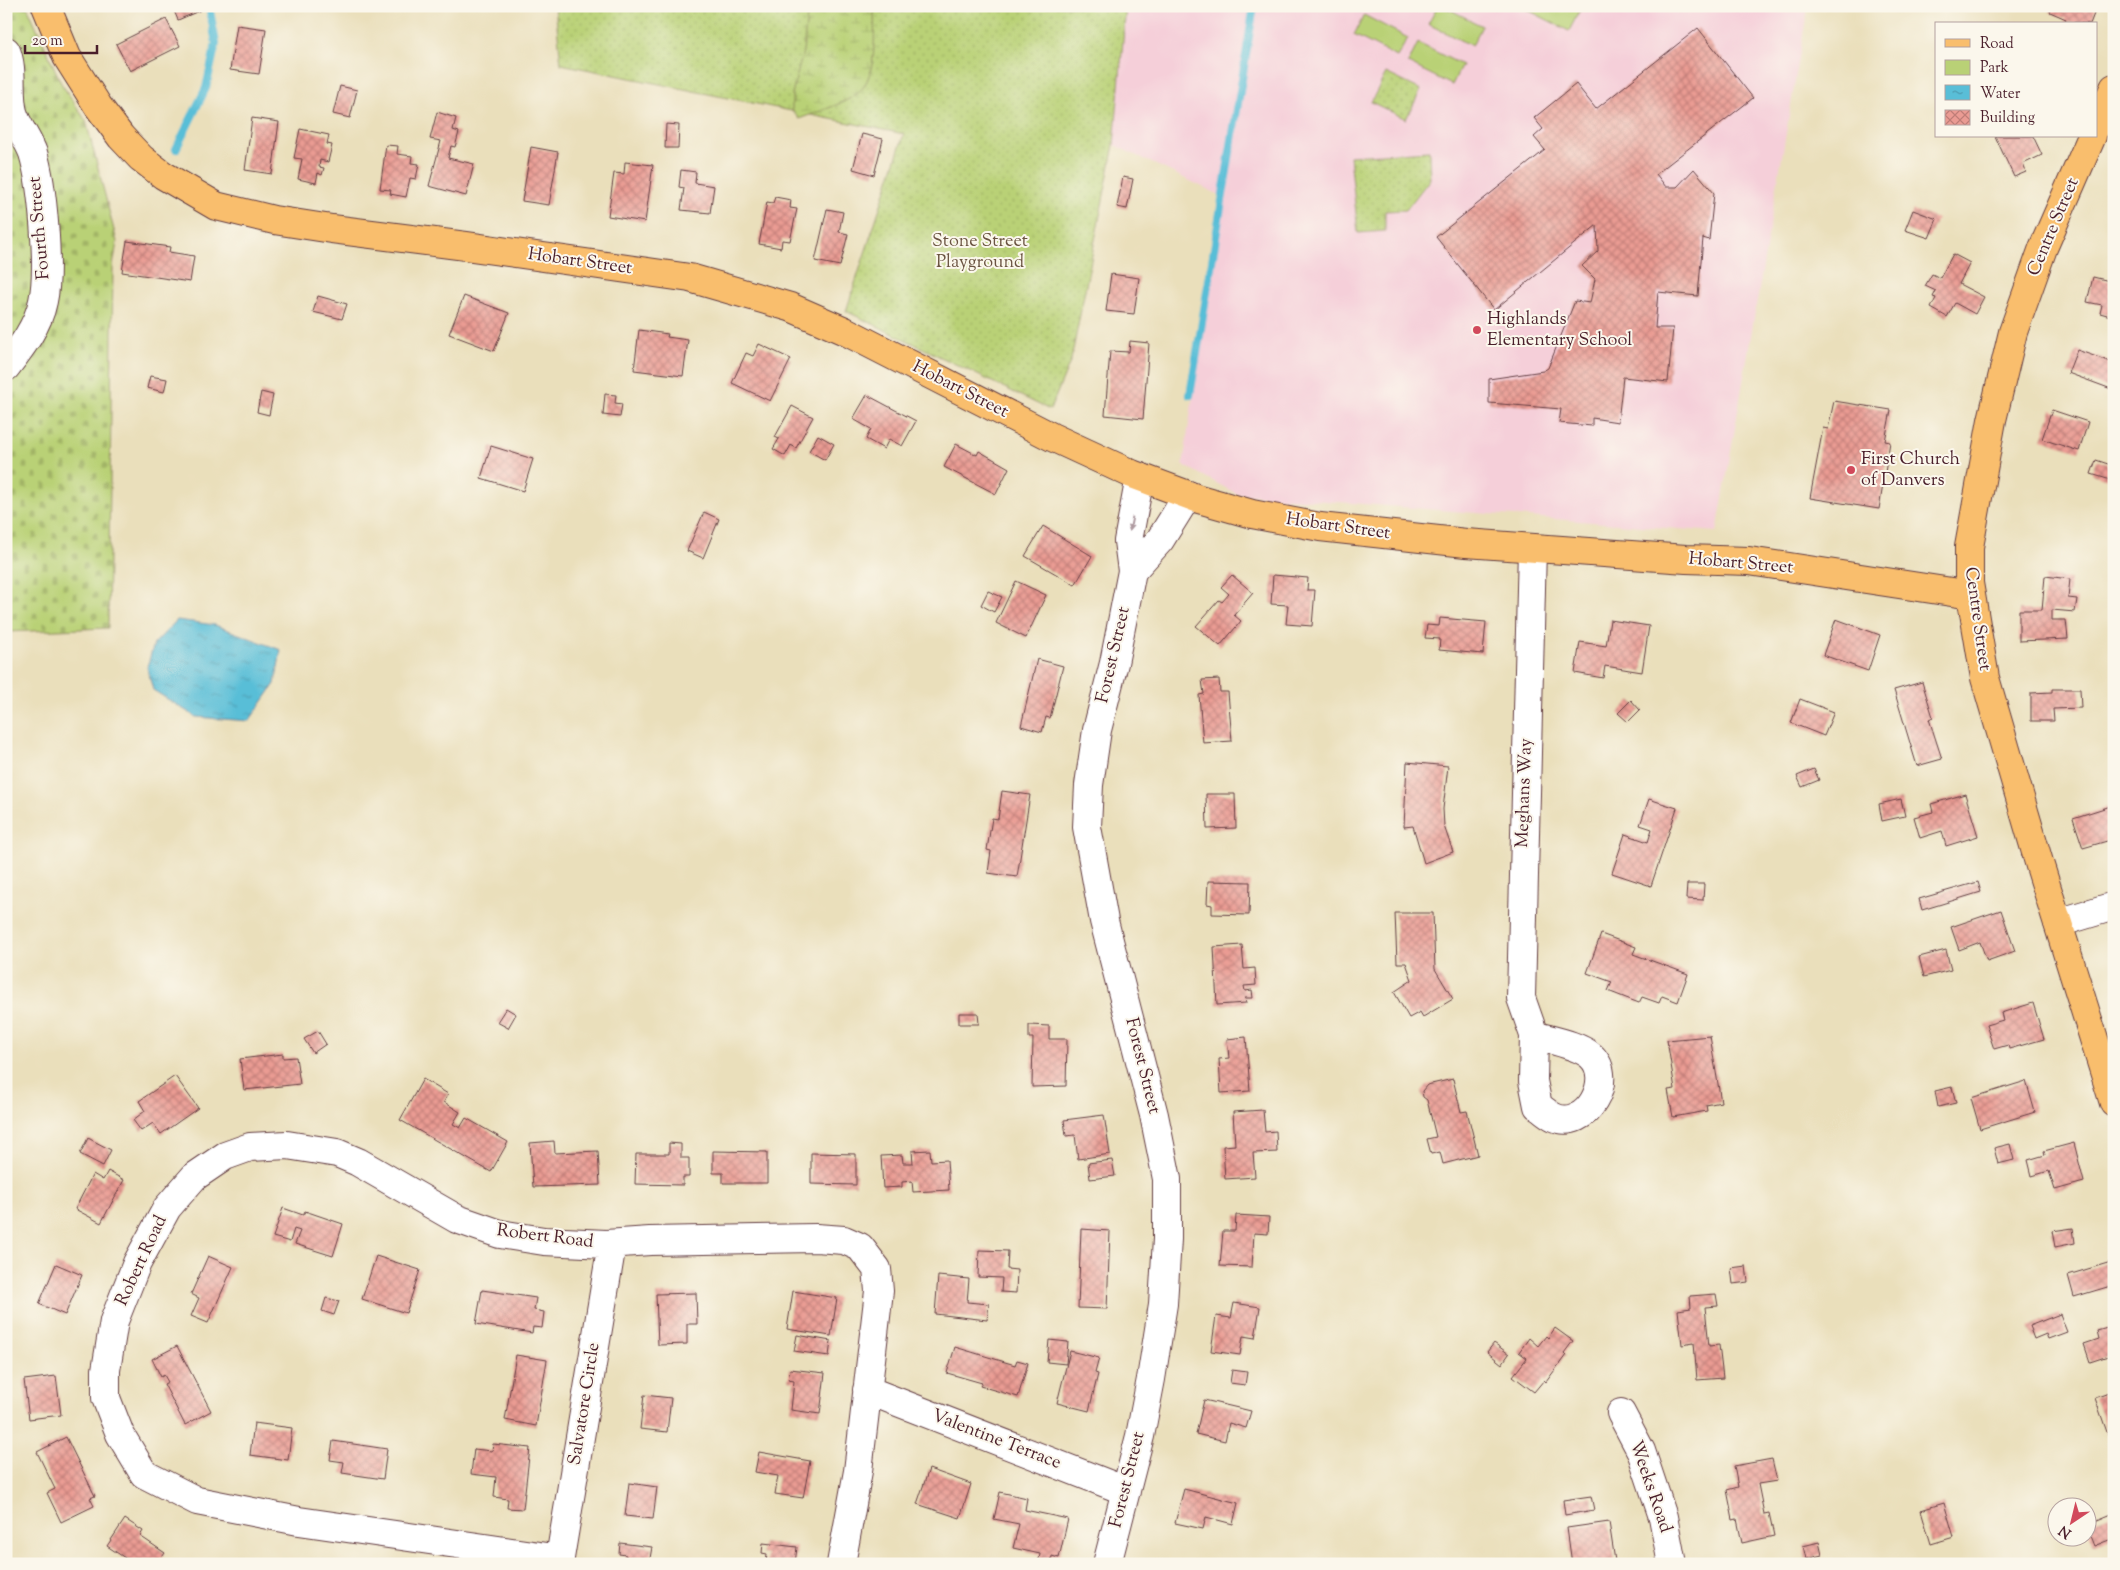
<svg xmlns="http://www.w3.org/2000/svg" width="2120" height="1570" font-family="'Sorts Mill Goudy',serif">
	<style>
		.built { fill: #f5cfd9 }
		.green { fill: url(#green-dots); stroke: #827850 }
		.wetland { fill: url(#wetland-marsh); stroke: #827850 }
		.cemetery { fill: url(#cemetery-stones); stroke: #827850 }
		.pitch { fill: #b9d176; stroke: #827850 }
		.water { fill: url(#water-ripples); stroke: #526e81 }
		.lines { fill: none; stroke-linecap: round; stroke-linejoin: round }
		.stream { stroke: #59bed7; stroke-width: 8 }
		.building { fill: url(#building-cross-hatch) }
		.minor-casing { stroke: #623c41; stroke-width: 30 }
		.major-casing { stroke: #623c41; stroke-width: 30 }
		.minor { stroke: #fff; stroke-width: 28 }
		.major { stroke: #f9be6d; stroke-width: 28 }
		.oneway { fill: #ae9aa0 }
		.poi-dot { fill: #d1495b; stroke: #fbf7ec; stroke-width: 2 }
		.labels { text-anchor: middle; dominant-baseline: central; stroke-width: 4; stroke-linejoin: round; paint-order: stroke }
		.street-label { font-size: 18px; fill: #4a1f2b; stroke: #fbf7ec }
		.park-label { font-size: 18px; fill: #6b5442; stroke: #fbf7ec }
		.poi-label { font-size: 18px; fill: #4a1f2b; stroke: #fbf7ec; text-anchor: start }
	</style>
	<defs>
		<pattern id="green-dots" width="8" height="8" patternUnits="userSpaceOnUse" patternTransform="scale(1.25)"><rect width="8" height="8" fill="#b9d176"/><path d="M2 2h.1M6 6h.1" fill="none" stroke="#a1b366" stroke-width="1.8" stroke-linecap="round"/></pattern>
		<pattern id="wetland-marsh" width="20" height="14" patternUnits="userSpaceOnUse" patternTransform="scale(1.25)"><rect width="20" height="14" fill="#b9d176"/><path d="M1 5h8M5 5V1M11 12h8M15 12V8" fill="none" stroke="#a1b366"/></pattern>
		<pattern id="cemetery-stones" width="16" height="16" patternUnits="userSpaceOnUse" patternTransform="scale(1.25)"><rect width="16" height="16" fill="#b9d176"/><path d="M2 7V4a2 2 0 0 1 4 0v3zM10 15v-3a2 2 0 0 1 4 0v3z" fill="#a1b366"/></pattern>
		<pattern id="water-ripples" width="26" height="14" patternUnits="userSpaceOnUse" patternTransform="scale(1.25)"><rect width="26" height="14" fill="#59bed7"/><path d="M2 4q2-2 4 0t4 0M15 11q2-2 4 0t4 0" fill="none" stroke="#4c9aaf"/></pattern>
		<pattern id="building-cross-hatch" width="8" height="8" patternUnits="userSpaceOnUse" patternTransform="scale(1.25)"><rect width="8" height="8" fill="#ea9b93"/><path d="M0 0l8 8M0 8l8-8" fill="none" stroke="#c07e78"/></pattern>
	</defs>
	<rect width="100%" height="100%" fill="#fbf7ec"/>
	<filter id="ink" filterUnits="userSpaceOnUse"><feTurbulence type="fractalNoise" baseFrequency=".02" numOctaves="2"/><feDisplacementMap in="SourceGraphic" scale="10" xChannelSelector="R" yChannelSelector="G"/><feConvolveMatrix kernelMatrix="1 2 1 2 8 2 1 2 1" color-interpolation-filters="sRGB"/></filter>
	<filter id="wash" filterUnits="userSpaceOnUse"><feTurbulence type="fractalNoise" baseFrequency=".0096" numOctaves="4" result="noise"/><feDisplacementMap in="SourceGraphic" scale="20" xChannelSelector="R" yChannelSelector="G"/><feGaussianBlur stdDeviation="1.12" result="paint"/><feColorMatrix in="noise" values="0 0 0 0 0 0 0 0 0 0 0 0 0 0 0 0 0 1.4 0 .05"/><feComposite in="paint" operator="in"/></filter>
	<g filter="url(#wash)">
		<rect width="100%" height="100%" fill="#eadfbb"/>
		<!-- built -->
		<path class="built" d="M1126,6H1808L1717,532L1237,494L1183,465L1222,196L1114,145Z"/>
		<!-- green -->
		<path class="green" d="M555,6H1126L1114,145L1071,360L1050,410L846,311L904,134L561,64Z
			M1386,73L1421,90L1406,119L1371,102Z
			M1429,151L1430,179L1406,210L1385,211V231L1358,233L1350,156Z"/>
		<!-- wetland -->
		<path class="wetland" d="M808,6H874C874,32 879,82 853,97C837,106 817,112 799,119L792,110V94L803,52Z"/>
		<!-- cemetery -->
		<path class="cemetery" d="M6,6H27L61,83L86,121L117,242L113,266L108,628L6,632Z"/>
		<!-- pitch -->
		<path class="pitch" d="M1438,6H1443L1482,26L1472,46L1428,24Z
			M1520,6H1582L1569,31Z
			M1364,15L1408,38L1397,57L1354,35Z
			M1418,43L1462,65L1452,85L1408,63Z"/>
		<!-- water -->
		<path class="water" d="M177,620L215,625L281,650L275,684L249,721L196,717L153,690L147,667L154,644Z"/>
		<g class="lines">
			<!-- stream -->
			<path class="stream" d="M176,149L206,88L216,43L209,6
				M1190,395L1254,6"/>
		</g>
		<g id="blocks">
			<!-- building -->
			<path class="building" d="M172,6H199L201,10L178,20Z
				M2053,6H2097L2090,24L2064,22L2066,19L2050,12Z
				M166,19L180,46L130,71L116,44Z
				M237,25L266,29L259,74L230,70Z
				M1698,28L1753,98L1656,174L1666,187H1677L1694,169L1714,193L1709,240L1703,238L1698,296L1658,292L1655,328H1673L1668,382L1623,377L1618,422L1592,418V426L1559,423L1561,409L1489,403V379L1543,371L1548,368L1575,301L1590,303L1595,279L1582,266L1598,251L1597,225L1494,310L1436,237L1545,150L1534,137L1543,129L1534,118L1576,84L1596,109Z
				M340,86L357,90L350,118L333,114Z
				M437,112L456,118L453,130L459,132L455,147L451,146L448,158L474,164L466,196L429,186L441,141L430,139Z
				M252,118L279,122L272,174L245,170Z
				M666,124L679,125L678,148H665Z
				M300,129L329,135L327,144L332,145L328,162L320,160L319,167L324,168L322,175L318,173L316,183L298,179L302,159L294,158Z
				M862,134L883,139L874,175L853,169Z
				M1995,136H2033L2042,155L2023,164L2026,172L2014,177Z
				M386,145L398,146L397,154L412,156L411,163L419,164L416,179L410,178L406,197L390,194L391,190L380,189Z
				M531,147L558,152L549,205L522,201Z
				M625,162L653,165L645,222L608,216L614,173L624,174Z
				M681,170L696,172L695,183L714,186L710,213L681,210L684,188L679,187Z
				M1123,177L1133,179L1127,209L1117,207Z
				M775,197L791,200L790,208L797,209L790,241L782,240L781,248L759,244L767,202L773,203Z
				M827,209L843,212L839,232L848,234L840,266L815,261Z
				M1913,210L1937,219L1929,238L1905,230Z
				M127,241L170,247L169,252L194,256L190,282L122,272Z
				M1953,254L1970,263L1959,284L1984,297L1975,314L1955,303L1947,317L1931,308L1936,298L1933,297L1936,291L1925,286L1932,274L1940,278Z
				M1111,274L1139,278L1134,314L1106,311Z
				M2093,277L2114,282V317L2100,313L2102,305L2087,302Z
				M318,296L347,304L342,319L313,312Z
				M464,296L509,313L494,351L449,334Z
				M639,330L668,334L667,337L688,340L683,376L634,370Z
				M1130,341L1149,343L1143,419L1105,415L1110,351L1129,352Z
				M759,344L791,359L770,401L732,383L746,353L753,356Z
				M2077,350L2114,363V390L2068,373Z
				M150,376L167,379L164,392L147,388Z
				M261,392L273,395L269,415L257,412Z
				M605,394L616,395L615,403L622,404L620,417L603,415Z
				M867,395L916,421L902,446L889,439L884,449L866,439L871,429L853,419Z
				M1834,401L1891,410L1885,441L1890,442L1879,509L1810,498L1823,428L1828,429Z
				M792,406L813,417L796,448L791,445L785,456L773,449L779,439L775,437Z
				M2052,410L2088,422L2079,451L2042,439Z
				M818,435L834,444L825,460L809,451Z
				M956,444L977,455L979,451L1009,468L996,494L944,467Z
				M491,446L533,459L523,491L481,478Z
				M2096,460L2114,466V481L2091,474Z
				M704,512L719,519L703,558L687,551Z
				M1043,526L1092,556L1075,585L1025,556Z
				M1232,575L1253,593L1234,615L1241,621L1220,646L1196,626L1219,600L1222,602L1229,594L1221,587Z
				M1273,575L1308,578L1307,590H1315L1312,626L1286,624L1288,605L1271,604Z
				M2045,576L2070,579L2068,598L2077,599L2075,612L2052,610V620H2066L2068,639L2019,641V610H2042Z
				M1016,581L1046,595L1026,638L996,623Z
				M988,591L1002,597L994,612L981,605Z
				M1440,618L1486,622L1483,654L1439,650L1440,639L1425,638L1427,625L1439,626Z
				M1836,619L1880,635L1868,671L1823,655Z
				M1610,620L1649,626L1642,672L1605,666L1603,678L1575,673L1580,642L1606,646Z
				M1037,659L1063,666L1050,718L1046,717L1042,732L1021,726Z
				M1219,679L1220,692H1228L1232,741L1203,743L1199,695L1204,694L1202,680Z
				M1922,682L1933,717L1929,719L1942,759L1917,766L1894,690Z
				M2052,689H2080L2081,708L2053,709L2054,721H2031V693L2052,692Z
				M1800,699L1834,712L1824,736L1791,723Z
				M1631,700L1640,710L1628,722L1618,713Z
				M1407,762L1448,766L1443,809L1444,826L1453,852L1424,863L1413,826L1404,827Z
				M1814,769L1819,780L1802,787L1797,776Z
				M1002,791L1030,795L1017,877L988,873L991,851L987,850L992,818L998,819Z
				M1206,794H1235L1236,828L1207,829Z
				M1965,794L1978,836L1946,846L1942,831L1920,838L1914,817L1933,812L1931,804Z
				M1649,799L1677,808L1651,886L1612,873L1625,834L1648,842L1652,829L1640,825Z
				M1901,799L1905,816L1882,821L1879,804Z
				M2114,805V839L2083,848L2073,818Z
				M1208,881L1250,882L1249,915L1212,914V905L1207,904Z
				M1978,882L1981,892L1922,910L1919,899Z
				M1687,884H1704L1703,900L1686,899Z
				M2001,910L2015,951L1987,961L1980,942L1959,950L1951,927Z
				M1395,913H1433L1435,969L1453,999L1423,1017L1420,1012L1409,1018L1394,992L1412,980L1406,963H1397Z
				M1601,934L1636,947L1633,954L1688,974L1678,1002L1662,996L1659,1003L1642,997L1639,1003L1608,991L1612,982L1587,973Z
				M1242,945L1244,969L1255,968L1256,985L1244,986L1245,991L1252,990L1253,998H1245L1246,1003L1217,1005L1214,947Z
				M1946,950L1951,970L1924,977L1919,957Z
				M2033,1003L2044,1039L2009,1049L2008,1045L1994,1049L1986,1025L2003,1020L2001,1013Z
				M506,1008L516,1014L508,1028L497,1022Z
				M959,1013H978L979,1024H959Z
				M1029,1025L1049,1026V1039H1067L1066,1086L1032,1087L1033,1038H1029Z
				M318,1031L326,1044L313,1053L304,1039Z
				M1710,1036L1721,1102L1706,1105L1707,1111L1673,1117L1668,1090L1675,1089L1667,1040Z
				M1246,1037L1250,1091L1221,1093L1219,1059L1229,1058L1227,1039Z
				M283,1054V1058L296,1057L300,1084L244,1090L240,1059Z
				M175,1076L198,1108L161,1134L153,1123L141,1131L133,1120L145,1111L139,1101Z
				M423,1079L448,1094L444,1102L460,1112L453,1124L460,1128L466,1118L508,1142L491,1172L400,1120Z
				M1453,1079L1461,1112L1467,1111L1478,1155L1443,1164L1440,1152L1431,1154L1427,1139L1436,1137L1427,1100L1423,1097L1422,1091L1427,1085Z
				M2026,1081L2035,1112L1980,1129L1971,1098Z
				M1952,1087L1956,1103L1938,1107L1935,1091Z
				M1263,1110L1265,1132L1276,1131L1277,1152L1253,1153L1255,1177L1225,1179L1223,1146L1235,1145L1233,1112Z
				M1104,1115L1110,1154L1078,1159L1075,1135L1066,1136L1064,1120Z
				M88,1138L111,1150L103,1166L80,1154Z
				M554,1141L555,1153L598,1151L600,1185L533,1187L530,1143Z
				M669,1143L681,1144V1158H689V1177H683V1185L635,1184L636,1154H669Z
				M2074,1143L2084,1182L2055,1190L2049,1171L2032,1176L2028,1160L2045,1155L2044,1151Z
				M2010,1144L2014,1160L1998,1164L1994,1148Z
				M930,1150L931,1161L947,1160L949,1190L913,1192L912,1181L902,1182V1187L883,1188L881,1156L902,1155L903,1163H913L912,1151Z
				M713,1151L767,1152V1183H723V1173H713Z
				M811,1153L856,1154V1185L811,1184Z
				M1112,1160L1115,1176L1090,1179L1088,1163Z
				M108,1171L124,1180L101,1223L75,1209L93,1174L103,1180Z
				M283,1208L303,1215L305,1211L343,1224L333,1256L295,1244L300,1231L294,1229L290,1242L273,1237Z
				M1236,1215L1269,1217L1268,1234L1254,1233L1252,1267L1220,1266L1223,1231H1235Z
				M2073,1228L2075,1243L2055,1247L2052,1231Z
				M1081,1229L1110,1231L1107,1309L1078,1308Z
				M979,1250L1008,1251L1007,1269L1017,1270L1016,1293L1001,1292L1002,1278L978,1277Z
				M208,1256L233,1267L208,1323L191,1316L199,1298L191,1294Z
				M376,1256L420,1270L406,1313L362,1299Z
				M2111,1262L2114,1271V1285L2074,1297L2068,1275Z
				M56,1264L82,1275L65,1315L39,1304Z
				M1746,1266L1748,1282L1733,1284L1731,1268Z
				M938,1276L969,1279L967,1302L989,1304L987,1320L935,1314Z
				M482,1290L536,1298L534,1310L544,1312L542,1328L533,1327L532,1333L476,1324Z
				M793,1291L837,1298L831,1336L787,1329Z
				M696,1293L697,1324H687V1344L658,1345L656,1294Z
				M1716,1294L1718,1306L1705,1307L1709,1346L1719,1345L1723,1378L1697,1380L1694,1343L1682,1345L1678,1310L1691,1308L1690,1296Z
				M326,1298L339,1301L334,1315L322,1311Z
				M1234,1303L1260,1307L1255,1338L1243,1336L1240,1355L1211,1351L1216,1316L1231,1318Z
				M2060,1314L2067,1332L2048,1339L2046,1334L2034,1339L2029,1326Z
				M2114,1326V1354L2090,1362L2084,1344L2099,1339L2097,1331Z
				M1555,1328L1573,1341L1564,1353L1566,1355L1546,1382L1544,1380L1534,1392L1513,1376L1527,1358L1519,1352L1529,1338L1538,1346L1546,1336L1548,1338Z
				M797,1335L831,1341L829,1356L794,1351Z
				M1049,1340L1068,1342L1066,1364L1047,1362Z
				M1494,1343L1509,1354L1502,1364L1487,1352Z
				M177,1346L211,1411L185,1425L164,1384L168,1382L164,1375L161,1377L152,1359Z
				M955,1347L1015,1365L1017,1360L1028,1363L1018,1397L980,1386L982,1383L947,1373Z
				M1070,1351L1099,1358L1095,1373L1098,1374L1089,1411L1057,1403Z
				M516,1355L547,1360L536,1426L505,1420Z
				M790,1369L825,1373L820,1414L791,1410L794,1381L788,1380Z
				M1232,1370L1247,1372L1245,1385L1230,1383Z
				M56,1376L61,1415L29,1419L24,1380Z
				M2114,1391V1433L2108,1435L2095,1398Z
				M644,1395L671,1398L667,1432L640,1429Z
				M1204,1400L1251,1411L1246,1428L1229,1423L1225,1441L1196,1434Z
				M254,1423L292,1428L288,1460L250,1455Z
				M66,1437L95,1496L90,1498L94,1506L61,1522L47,1493L55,1489L37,1452Z
				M333,1441L387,1449L383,1479L342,1473L344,1462L330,1460Z
				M493,1444L530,1448L523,1509L507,1508L508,1499L494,1497L496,1477L471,1474L474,1449L492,1451Z
				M759,1452L810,1461L803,1498L775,1494L778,1476L755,1472Z
				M1772,1459L1777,1481L1758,1484L1764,1514L1769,1513L1774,1536L1742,1543L1737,1519L1733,1520L1727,1490L1738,1487L1734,1466Z
				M929,1469L971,1484L960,1518L917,1504Z
				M629,1483L657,1487L653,1519L625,1516Z
				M1184,1489L1238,1503L1233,1524L1206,1517L1203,1529L1175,1523Z
				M1000,1492L1027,1498L1025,1510L1068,1519L1059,1558L1052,1556L1051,1564H1038L1040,1554L1013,1548L1019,1524L994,1519Z
				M1591,1496L1594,1510L1565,1515L1563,1500Z
				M1944,1503L1954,1537L1931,1544L1921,1510Z
				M2114,1513V1538L2094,1546L2088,1531V1524Z
				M125,1519L143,1531L140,1536L165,1553L157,1564H153L147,1560L144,1564H134L107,1546Z
				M1609,1522L1615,1561L1601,1564H1572L1567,1528Z
				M1819,1542L1822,1555L1806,1559L1803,1546Z
				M620,1543L652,1547L649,1564H625L626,1555L619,1554Z
				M763,1543L797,1547L795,1564H766L767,1554L762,1553Z"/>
		</g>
	</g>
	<g filter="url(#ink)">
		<use href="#blocks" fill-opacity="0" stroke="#623c41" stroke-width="1"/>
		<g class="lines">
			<!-- minor casing -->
			<g class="minor-casing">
				<path id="minor" d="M6,51C14,70 8,93 13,112C17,126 28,139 33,153C43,185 50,269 43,301C38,326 21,348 6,367
					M1532,548L1521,998L1534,1035L1533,1081L1538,1106C1543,1109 1548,1114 1554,1117C1586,1132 1616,1079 1591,1056C1579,1045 1550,1040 1534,1035
					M1132,571L1160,540L1188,495
					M2058,923L2114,906
					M867,1390L1126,1491
					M1621,1413L1641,1451L1663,1517L1672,1564
					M560,1559L299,1521L197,1501L144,1474L120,1434L106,1398V1370L114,1321L137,1263L167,1208L194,1177L225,1156L250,1147L287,1145L337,1153L358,1162L457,1219L500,1234L544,1241L606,1244L650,1241L816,1238L844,1240L860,1247L877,1269L879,1291L858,1471L841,1564
					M559,1564L612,1244
					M1107,1564L1140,1436L1151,1379L1163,1304L1167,1239V1179L1154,1115L1104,921L1087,827L1089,785L1097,730L1114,663L1132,571L1128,541L1140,477"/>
			</g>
			<!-- major casing -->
			<g class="major-casing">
				<path id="major" d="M46,6L67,57L98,106L121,137L141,158L163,175L216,206L274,220L332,229L466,246L690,278L790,307L845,331L1052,437L1132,474L1199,499L1252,514L1320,527L1466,543L1686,559L1749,561L1971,595
					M2096,127L2114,88
					M2092,136L2043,248L2013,332L1992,420L1969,547V583L1985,678L2040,866L2114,1103"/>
			</g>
			<!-- minor -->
			<use href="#minor" class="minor"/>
			<!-- major -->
			<use href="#major" class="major"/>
		</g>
		<!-- one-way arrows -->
		<defs><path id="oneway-solid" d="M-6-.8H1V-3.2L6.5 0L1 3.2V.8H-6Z" transform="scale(1.25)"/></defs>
		<use class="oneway" href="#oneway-solid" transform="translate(1131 524) rotate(101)"/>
	</g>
	<!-- markers -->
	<g class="poi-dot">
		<circle cx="1477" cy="330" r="5"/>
		<circle cx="1851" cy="470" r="5"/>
	</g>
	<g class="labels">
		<!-- street labels -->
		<g class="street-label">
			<text transform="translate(2054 227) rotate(-67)">Centre Street</text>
			<text transform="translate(40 228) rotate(-95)">Fourth Street</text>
			<text transform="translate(580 262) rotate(8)">Hobart Street</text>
			<text transform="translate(960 390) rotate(27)">Hobart Street</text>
			<text transform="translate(1338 527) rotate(8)">Hobart Street</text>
			<text transform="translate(1741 564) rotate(5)">Hobart Street</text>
			<text transform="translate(1977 619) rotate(82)">Centre Street</text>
			<text transform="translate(1114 655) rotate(-77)">Forest Street</text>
			<text transform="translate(1525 793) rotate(-88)">Meghans Way</text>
			<text transform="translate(1142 1066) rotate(76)">Forest Street</text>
			<text transform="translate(545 1237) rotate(7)">Robert Road</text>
			<text transform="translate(142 1261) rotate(-65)">Robert Road</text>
			<text transform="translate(585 1404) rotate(-81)">Salvatore Circle</text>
			<text transform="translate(996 1440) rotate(21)">Valentine Terrace</text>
			<text transform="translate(1128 1480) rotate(-76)">Forest Street</text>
			<text transform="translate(1650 1487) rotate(71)">Weeks Road</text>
		</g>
		<!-- park labels -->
		<g class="park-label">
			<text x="980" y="242">Stone Street<tspan x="980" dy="21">Playground</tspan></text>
		</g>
		<!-- poi labels -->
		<g class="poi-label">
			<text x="1487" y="320">Highlands<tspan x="1487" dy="21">Elementary School</tspan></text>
			<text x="1861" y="460">First Church<tspan x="1861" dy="21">of Danvers</tspan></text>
		</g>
	</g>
	<!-- margin -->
	<rect width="2120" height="1570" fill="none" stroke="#fbf7ec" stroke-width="25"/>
	<!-- legend -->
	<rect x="1935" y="22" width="162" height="115" fill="#fbf7ec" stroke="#b4a19f"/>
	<rect x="1945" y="39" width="25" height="8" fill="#f9be6d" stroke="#b4a19f"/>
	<text x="1980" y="48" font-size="15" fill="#4a1f2b">Road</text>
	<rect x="1945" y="60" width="25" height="15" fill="#b9d176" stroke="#b4a19f"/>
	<text x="1980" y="72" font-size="15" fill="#4a1f2b">Park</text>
	<rect x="1945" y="85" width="25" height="15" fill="url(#water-ripples)" stroke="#b4a19f"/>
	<text x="1980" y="98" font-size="15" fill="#4a1f2b">Water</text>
	<rect x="1945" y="110" width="25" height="15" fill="url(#building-cross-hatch)" stroke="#b4a19f"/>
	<text x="1980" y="122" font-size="15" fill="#4a1f2b">Building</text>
	<!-- north arrow -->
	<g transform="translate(2072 1522) rotate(215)"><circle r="24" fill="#fbf7ec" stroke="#b4a19f"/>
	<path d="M0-4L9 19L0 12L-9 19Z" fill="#d1495b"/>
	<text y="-8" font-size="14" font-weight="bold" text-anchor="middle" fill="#4a1f2b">N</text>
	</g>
	<!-- scale -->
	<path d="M25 45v8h72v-8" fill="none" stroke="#4a1f2b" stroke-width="2.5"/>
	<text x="32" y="45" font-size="15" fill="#4a1f2b" stroke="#fbf7ec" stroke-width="4" paint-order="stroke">20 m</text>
</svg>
